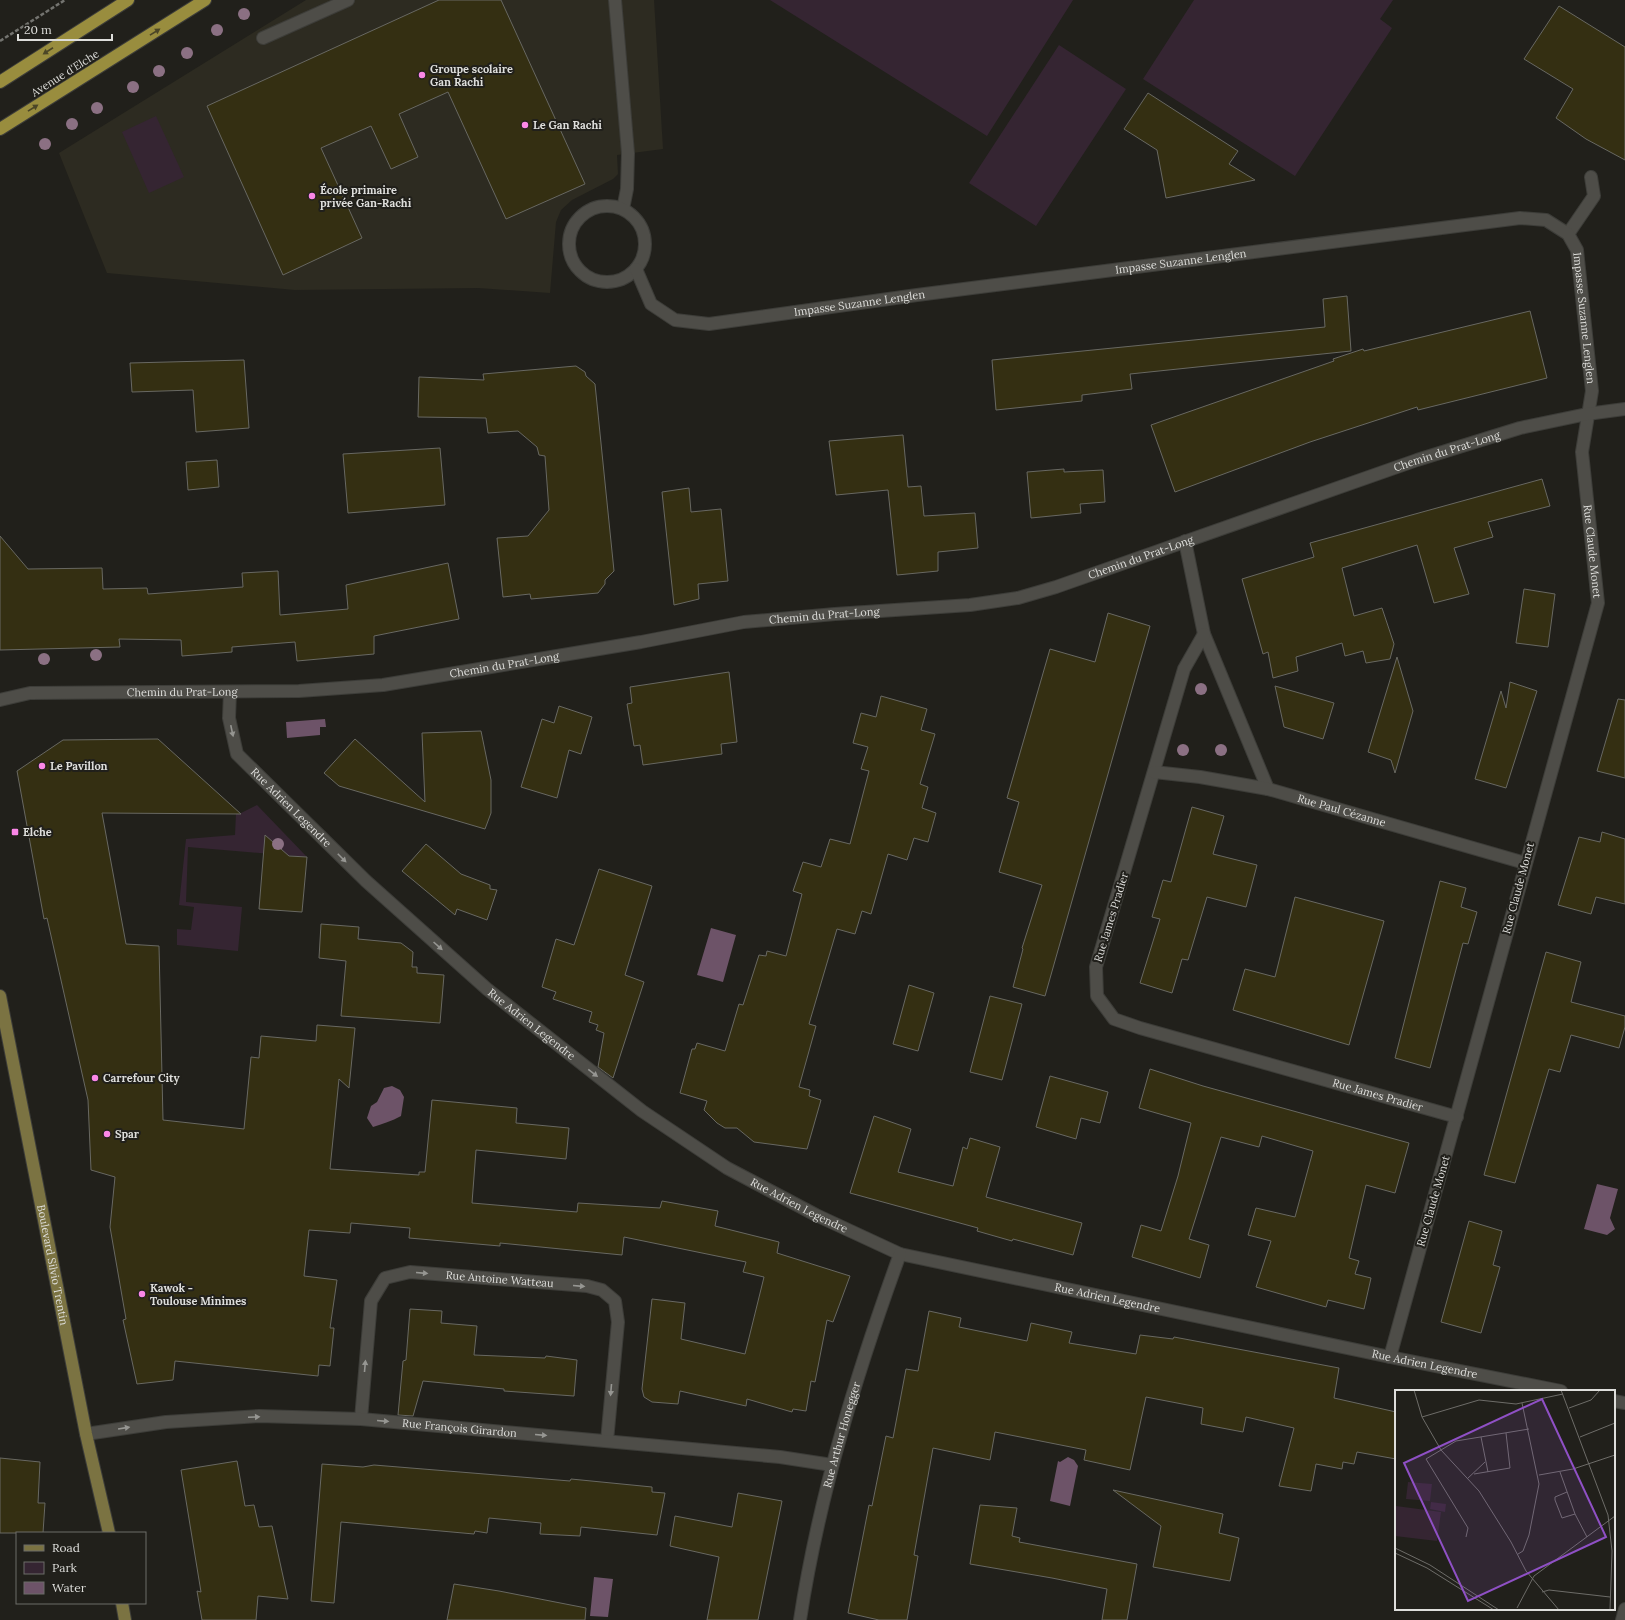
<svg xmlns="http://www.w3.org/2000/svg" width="1625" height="1620" font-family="Lora,serif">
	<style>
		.built { fill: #2d2b21 }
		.green { fill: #352532 }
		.water { fill: #6d5368 }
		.building { fill: #342f12; stroke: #686862 }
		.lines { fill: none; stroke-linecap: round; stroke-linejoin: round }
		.lane-casing { stroke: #3d3d39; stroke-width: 14 }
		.street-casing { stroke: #3d3d39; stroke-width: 14 }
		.primary-casing { stroke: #3d3d39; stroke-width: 14 }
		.highway-casing { stroke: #3d3d39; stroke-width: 14 }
		.path { stroke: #73736f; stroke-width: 2.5; stroke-dasharray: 4 2; stroke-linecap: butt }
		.lane { stroke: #4e4d48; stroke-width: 12 }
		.street { stroke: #4e4d48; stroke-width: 12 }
		.primary { stroke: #7b7342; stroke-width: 12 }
		.highway { stroke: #998d3e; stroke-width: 12 }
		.tree { fill: #8b7083 }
		.oneway { fill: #4b4627 }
		.oneway2 { fill: #969692 }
		.poi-dot { fill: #fa87e7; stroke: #21201b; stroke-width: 1.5 }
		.labels { text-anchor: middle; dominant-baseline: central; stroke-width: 4; stroke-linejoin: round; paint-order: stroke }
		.poi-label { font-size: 11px; font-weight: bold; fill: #dededb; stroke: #21201b; text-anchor: start }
		.street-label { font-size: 11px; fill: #dededb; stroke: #21201b }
		.inset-road { fill: none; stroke: #6d6c68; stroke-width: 1 }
		.view { fill: #8f50c5; fill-opacity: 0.15; stroke: #8f50c5; stroke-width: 2 }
		.inset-edge { fill: none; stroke: #dededb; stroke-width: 2 }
	</style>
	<rect width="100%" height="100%" fill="#21201b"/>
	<!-- built -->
	<path class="built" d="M306,0H654L663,149L617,155L618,174L613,179L572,200L561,210L556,222L550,293L478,288L295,290L107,273L59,153Z"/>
	<!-- green -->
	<path class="green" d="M770,0H1073L987,136Z
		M1194,0H1393L1380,19L1392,28L1295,176L1143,79Z
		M1059,45L1126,89L1036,226L969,183Z
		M156,116L184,177L149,193L122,132Z
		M257,805L307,857L188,847L186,902L242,907L238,951L177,945V929L191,930L194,907L179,905L186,839L235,835L236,813H241Z"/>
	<!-- water -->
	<path class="water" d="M325,719L326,727H320V735L287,738L286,722Z
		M711,928L736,935L723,982L697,975Z
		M392,1086L400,1090L404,1097L401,1116C392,1121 382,1124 373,1127L367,1118L371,1106L377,1102L384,1088Z
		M1597,1184L1618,1189L1610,1218L1615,1229L1607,1235L1584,1229Z
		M1068,1457L1074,1460L1078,1466L1070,1506L1050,1501L1058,1461L1060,1462Z
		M594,1577L613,1579L608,1617L590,1616Z"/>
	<!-- building -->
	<path class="building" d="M439,0H501L585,184L506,219L448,92L399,114L418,157L391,169L371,126L321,148L362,238L283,275L207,106Z
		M1559,6L1625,47V160L1586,139L1556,118L1573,89L1524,59Z
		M1148,93L1238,151L1229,164L1255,180L1166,198L1157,150L1124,129Z
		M1347,296L1351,351L1130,374L1132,389L1082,395V401L996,410L992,360L1325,327L1323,299Z
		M1530,311L1547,378L1418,410L1417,407L1310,442L1175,492L1151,425L1334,361L1333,359L1363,349L1364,351Z
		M244,360L249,428L196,432L193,390L132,392L130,363Z
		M576,366L585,372L586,376L595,384L614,571L605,580V584L598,593L531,599L530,594L503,597L497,538L528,536L549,510L545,456L539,455L537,447L518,431L488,433L486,418L418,417L419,377L484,380L483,374Z
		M903,435L908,487L921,486L924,516L975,513L978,548L938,552V571L897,575L888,490L836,495L829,441Z
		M440,448L445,505L348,513L343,454Z
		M217,460L219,487L188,490L186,462Z
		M1064,469V472L1103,470L1105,502L1080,504L1081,513L1031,518L1027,472Z
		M1542,479L1550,506L1488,522L1493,537L1454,548L1469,594L1434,603L1417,545L1342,568L1354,616L1382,608L1394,644L1390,659L1366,663L1363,651L1345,656L1342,643L1296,657L1298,671L1273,678L1268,652L1263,654L1242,579L1314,557L1310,543Z
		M689,488L691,512L721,509L728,581L698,584L699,599L674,605L662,492Z
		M0,536L28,569L102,568L103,589L147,588L148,594L243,587L242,573L278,571L280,615L348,609L346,585L448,563L459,619L374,636V654L297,661L295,642L232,647V652L182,656L181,640L119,639L120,647L0,650Z
		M1524,589L1555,594L1548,647L1516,643Z
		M1108,613L1150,626L1045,996L1013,987L1023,949L1022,948L1042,885L999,872L1019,802L1007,798L1050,649L1095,662Z
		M1397,657L1413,711L1395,773L1391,760L1368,752Z
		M729,672L737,742L721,744L722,754L643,765L640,745L634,746L627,704L632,703L630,687Z
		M1510,682L1537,691L1506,788L1475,779L1501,691L1506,708Z
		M1275,686L1334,703L1323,739L1284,727Z
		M881,696L927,709L921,730L935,734L920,784L928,787L922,808L936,813L928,842L914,838L907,860L888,854L871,914L862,911L855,934L837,929L809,1024L816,1026L799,1087L810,1090L809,1096L821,1100L807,1149L754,1142L737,1128H725L717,1123L704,1110L707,1101L680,1093L692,1049H695L697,1043L725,1051L739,1004L743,1005L759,955L766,956L767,951L786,956L802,894L793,891L803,862L821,867L830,839L850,844L869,771L861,769L868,747L853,743L861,713L876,717Z
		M1618,699L1625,700V778L1597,771Z
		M559,706L592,717L581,754L569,750L557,798L521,787L542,719L554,723Z
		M481,731L491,780V813L485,829L339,786L324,773L355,739L425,802L422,733Z
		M158,739L241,814L102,813L126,944L159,946L163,1120L244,1129L251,1057L259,1058L261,1036L316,1041L317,1025L355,1028L349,1088L339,1079L330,1169L419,1175V1172H425L432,1100L517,1108L516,1123L569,1128L566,1159L476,1150L472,1203L577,1212L578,1203L660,1208L662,1201L718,1211L715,1226L779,1242L777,1253L850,1276L833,1322L827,1320L815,1382L811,1381L806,1411L793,1409L792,1412L747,1399L746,1406L680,1391L678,1404L652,1402L644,1397L642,1389L652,1299L685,1303L681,1339L745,1354L764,1277L743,1272L746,1262L624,1237L622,1255L500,1243V1246L409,1238L410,1228L351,1223L350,1233L309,1230L304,1276L337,1280L330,1328H334L330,1366L319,1365L318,1376L175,1361L173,1380L137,1384L123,1320L126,1319L110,1227L115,1177L91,1170L88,1100L47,918L44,919L17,771L63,740Z
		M1192,807L1224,816L1213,854L1257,865L1246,907L1207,897L1188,960L1182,959L1172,993L1140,983L1160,919L1152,917L1163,880L1171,882Z
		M1602,832L1625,839V904L1596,897L1591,914L1558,905L1579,837L1600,842Z
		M265,835L289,856L307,857L302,912L259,909Z
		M426,844L461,874L490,885V889L497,890L487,920L457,909L455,915L402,871Z
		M599,869L652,886L625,975L644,982L613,1078L598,1067L604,1033L596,1030L598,1025L589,1022L592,1012L553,999L556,992L542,987L556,939L574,945Z
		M1440,881L1466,888L1461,907L1477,912L1468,944L1463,943L1430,1068L1395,1058Z
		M1295,897L1384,921L1349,1045L1233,1010L1245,969L1275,977Z
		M321,924L359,927L358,939L401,943L413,952L412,967H417V973L444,975L440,1023L341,1016L346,961L319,958Z
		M1546,952L1581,962L1571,1002L1625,1016V1027L1619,1048L1571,1035L1560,1072L1549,1069L1515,1183L1484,1175Z
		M909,985L934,993L918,1051L893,1044Z
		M990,996L1022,1004L1002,1080L970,1072Z
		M1150,1069L1203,1086L1409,1143L1395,1193L1366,1185L1349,1258L1359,1261L1355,1274L1371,1278L1364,1309L1328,1300L1326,1307L1256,1287L1271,1241L1248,1235L1256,1208L1295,1217L1313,1151L1262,1136L1259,1147L1221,1137L1189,1239L1209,1245L1200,1278L1132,1257L1141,1225L1161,1231L1178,1176L1191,1123L1139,1108Z
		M1050,1076L1108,1092L1100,1123L1081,1118L1076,1139L1036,1127Z
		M874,1116L911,1129L898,1172L953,1186L963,1147L967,1149L970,1138L1000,1147L986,1197L1082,1223L1073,1255L1013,1239L1012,1241L977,1231L978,1228L850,1193Z
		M1469,1221L1502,1231L1493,1265L1500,1267L1481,1333L1441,1322Z
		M410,1309L442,1311L441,1323L477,1326L474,1355L545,1358L546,1356L577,1360L574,1396L504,1391V1389L423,1381L413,1416L398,1415L403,1361L406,1360Z
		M929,1311L961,1318L959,1327L1027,1341L1031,1323L1072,1332L1069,1343L1136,1354L1140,1335L1173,1339L1174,1337L1339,1368L1334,1398L1396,1412V1459L1357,1452L1354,1464L1343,1462L1342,1469L1316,1464L1311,1491L1279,1486L1294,1428L1246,1417L1243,1432L1201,1424L1203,1408L1146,1397L1130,1470L1084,1460L1086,1450L995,1432L990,1460L933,1448L914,1555L918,1556L907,1620H879L848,1613L869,1505L872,1506L886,1436L893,1438L906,1369L918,1371Z
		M0,1458L40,1462L38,1503H45L43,1533H0Z
		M237,1461L245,1506L254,1505L259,1527L272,1526L288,1599L258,1596L256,1620H202L197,1591L201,1592L181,1470Z
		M322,1464L363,1467L374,1465L570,1481L571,1479L652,1487V1492L665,1493L657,1535L581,1527L580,1536L540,1534L541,1523L489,1518L487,1533L475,1531L474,1534L341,1522L334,1603L311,1601Z
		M1113,1490L1223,1514L1219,1533L1239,1538L1230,1581L1153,1567L1161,1526Z
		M738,1493L782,1501L758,1620H707L719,1557L670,1546L675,1516L732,1527Z
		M980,1505L1017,1508L1012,1536L1020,1538L1019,1542L1137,1564L1127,1620H1102L1107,1589L1052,1578L970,1564Z
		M454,1584L499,1591L586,1608L585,1620H447Z"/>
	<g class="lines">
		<!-- lane casing -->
		<g class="lane-casing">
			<path id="lane" d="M615,0L628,153L627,189L623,209
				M263,38L348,0
				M1568,234L1594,196L1591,177"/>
		</g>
		<!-- street casing -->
		<g class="street-casing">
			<g id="street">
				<circle cx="607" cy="244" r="38"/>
				<path id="s1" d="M636,269L651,304L675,320L709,324L917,295L1520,218L1546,220L1568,234L1577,250L1592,391L1582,452L1598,603L1390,1357"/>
				<path d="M1185,541L1204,634L1268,789"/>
				<path id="s2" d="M1204,634L1184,669L1096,967L1097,996L1114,1019L1140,1028L1457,1117"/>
				<path id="s3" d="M230,692L229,718L237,754L366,881L487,989L642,1111L727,1168L816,1215L900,1254L1390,1357L1561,1391"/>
				<path id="s4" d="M0,700L30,693L299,691L383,685L641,642L744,622L835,614L970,605L1018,598L1056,587L1417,460L1520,428L1587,414L1625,409"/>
				<path id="s5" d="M1154,772L1200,777L1268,789L1525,863"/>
				<path d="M1614,1401L1625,1403"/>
				<path id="s6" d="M361,1419L371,1301L385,1278L410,1272L587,1286L602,1290L615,1301L618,1322L607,1441"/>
				<path id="s7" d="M86,1434L166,1422L259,1416L361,1419L780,1457L832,1465"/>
				<path id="s8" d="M800,1620C819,1495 857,1372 900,1254"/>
				<path d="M1622,1620L1625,1609"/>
			</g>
		</g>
		<!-- primary casing -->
		<g class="primary-casing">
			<g id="primary">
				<path id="s9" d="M0,996L86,1434L109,1533"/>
				<path d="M122,1603L125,1620"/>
			</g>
		</g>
		<!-- highway casing -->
		<g class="highway-casing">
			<path id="highway" d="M0,82L128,0
				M0,129L205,0"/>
		</g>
		<!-- path -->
		<path class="path" d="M0,41L65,0"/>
		<!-- lane -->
		<use href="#lane" class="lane"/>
		<!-- street -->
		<use href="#street" class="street"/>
		<!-- primary -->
		<use href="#primary" class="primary"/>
		<!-- highway -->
		<use href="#highway" class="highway"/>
	</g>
	<!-- trees -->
	<g class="tree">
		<circle cx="244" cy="14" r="6"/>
		<circle cx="217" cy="30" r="6"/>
		<circle cx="187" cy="53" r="6"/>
		<circle cx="159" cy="71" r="6"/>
		<circle cx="133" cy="87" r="6"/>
		<circle cx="97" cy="108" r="6"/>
		<circle cx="72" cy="124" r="6"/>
		<circle cx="45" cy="144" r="6"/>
		<circle cx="96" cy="655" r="6"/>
		<circle cx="44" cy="659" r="6"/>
		<circle cx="1201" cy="689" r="6"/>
		<circle cx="1183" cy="750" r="6"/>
		<circle cx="1221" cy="750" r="6"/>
		<circle cx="278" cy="844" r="6"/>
	</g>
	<!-- one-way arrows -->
	<defs><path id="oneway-solid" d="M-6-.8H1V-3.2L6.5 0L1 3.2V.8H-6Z"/></defs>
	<g class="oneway">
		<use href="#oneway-solid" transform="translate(155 32) rotate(-32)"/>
		<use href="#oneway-solid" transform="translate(48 51) rotate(147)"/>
		<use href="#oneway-solid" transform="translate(33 108) rotate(-32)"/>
	</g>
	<g class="oneway2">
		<use href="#oneway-solid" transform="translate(232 731) rotate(78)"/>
		<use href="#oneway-solid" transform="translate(342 858) rotate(45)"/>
		<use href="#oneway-solid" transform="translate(438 946) rotate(42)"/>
		<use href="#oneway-solid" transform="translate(593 1073) rotate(38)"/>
		<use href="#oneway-solid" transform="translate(422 1273) rotate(5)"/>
		<use href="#oneway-solid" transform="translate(579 1286) rotate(5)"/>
		<use href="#oneway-solid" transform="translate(365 1366) rotate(-85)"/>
		<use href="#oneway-solid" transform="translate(611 1390) rotate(95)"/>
		<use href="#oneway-solid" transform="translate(254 1417) rotate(-3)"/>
		<use href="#oneway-solid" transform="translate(383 1421) rotate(5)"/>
		<use href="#oneway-solid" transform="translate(124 1428) rotate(-9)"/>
		<use href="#oneway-solid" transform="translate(541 1435) rotate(5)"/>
	</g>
	<!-- markers -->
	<g class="poi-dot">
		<circle cx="422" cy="75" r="4"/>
		<circle cx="525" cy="125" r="4"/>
		<circle cx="312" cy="196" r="4"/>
		<circle cx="42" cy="766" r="4"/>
		<rect x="11" y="828" width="8" height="8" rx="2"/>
		<circle cx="95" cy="1078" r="4"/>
		<circle cx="107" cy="1134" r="4"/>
		<circle cx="142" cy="1294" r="4"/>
	</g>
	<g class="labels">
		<!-- poi labels -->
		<g class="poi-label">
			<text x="430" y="69">Groupe scolaire<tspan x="430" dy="13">Gan Rachi</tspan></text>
			<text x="533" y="125">Le Gan Rachi</text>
			<text x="320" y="190">École primaire<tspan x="320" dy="13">privée Gan-Rachi</tspan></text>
			<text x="50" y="766">Le Pavillon</text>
			<text x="23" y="832">Elche</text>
			<text x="103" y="1078">Carrefour City</text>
			<text x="115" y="1134">Spar</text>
			<text x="150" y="1288">Kawok -<tspan x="150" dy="13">Toulouse Minimes</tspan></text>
		</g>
		<!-- street labels -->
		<g class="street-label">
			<text transform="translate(65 73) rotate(-32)">Avenue d'Elche</text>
			<text stroke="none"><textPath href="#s1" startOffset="577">Impasse Suzanne Lenglen</textPath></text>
			<text stroke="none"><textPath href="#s1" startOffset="253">Impasse Suzanne Lenglen</textPath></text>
			<text stroke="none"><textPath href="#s1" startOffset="1058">Impasse Suzanne Lenglen</textPath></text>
			<text stroke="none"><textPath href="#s4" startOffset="1479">Chemin du Prat-Long</textPath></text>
			<text stroke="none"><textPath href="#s1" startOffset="1293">Rue Claude Monet</textPath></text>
			<text stroke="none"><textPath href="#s4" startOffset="1155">Chemin du Prat-Long</textPath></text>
			<text stroke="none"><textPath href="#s4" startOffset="831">Chemin du Prat-Long</textPath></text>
			<text stroke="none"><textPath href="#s4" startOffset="507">Chemin du Prat-Long</textPath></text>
			<text stroke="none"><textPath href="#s4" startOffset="183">Chemin du Prat-Long</textPath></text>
			<text stroke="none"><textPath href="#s3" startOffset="139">Rue Adrien Legendre</textPath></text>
			<text stroke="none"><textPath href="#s5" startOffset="192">Rue Paul Cézanne</textPath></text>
			<text transform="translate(1518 888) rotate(-75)">Rue Claude Monet</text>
			<text transform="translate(1111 917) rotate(-73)">Rue James Pradier</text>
			<text stroke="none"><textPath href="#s3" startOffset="463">Rue Adrien Legendre</textPath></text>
			<text stroke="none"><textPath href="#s2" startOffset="683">Rue James Pradier</textPath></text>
			<text transform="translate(1433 1201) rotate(-74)">Rue Claude Monet</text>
			<text stroke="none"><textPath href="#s3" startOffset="787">Rue Adrien Legendre</textPath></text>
			<text stroke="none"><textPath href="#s9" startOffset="274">Boulevard Silvio Trentin</textPath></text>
			<text stroke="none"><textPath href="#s6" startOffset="261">Rue Antoine Watteau</textPath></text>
			<text stroke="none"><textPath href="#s3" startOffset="1111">Rue Adrien Legendre</textPath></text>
			<text stroke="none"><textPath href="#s3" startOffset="1435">Rue Adrien Legendre</textPath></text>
			<text stroke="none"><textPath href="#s7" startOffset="375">Rue François Girardon</textPath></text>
			<text stroke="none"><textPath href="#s8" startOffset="190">Rue Arthur Honegger</textPath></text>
		</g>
	</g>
	<!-- overview -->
	<g transform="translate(1395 1390)">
		<rect width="220" height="220" fill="#21201b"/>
		<path d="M13,92L37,94L35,111L11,109ZM36,112L51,114L50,122L35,119ZM1,116L46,122L42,151L0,146Z" fill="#352532"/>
		<path class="inset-road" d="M19,0L27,27L46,60L84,101L116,152L131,181L164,220M166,0L213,125L217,161L215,220M174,18L196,10L205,0M27,27L84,10L121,14L168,4M86,47L93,82M185,47L220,33M165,82L180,124L192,147M79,84L115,78L111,43M144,85L178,79L220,65M72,89L90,72M172,102L160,107V110L167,128L180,124M71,147L73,138L31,69L61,51L134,39M0,158L35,175L104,220M0,163L32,178L99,220M123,164L128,161L134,145L144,94L127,13M147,202L154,200L215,207M122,218L139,186L220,126"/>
		<path class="view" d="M147,9L211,147L73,211L9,73Z"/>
		<rect width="220" height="220" class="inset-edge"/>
	</g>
	<!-- legend -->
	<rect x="16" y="1532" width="130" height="72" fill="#21201b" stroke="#6d6c68"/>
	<rect x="24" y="1545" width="20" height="6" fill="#7b7342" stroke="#6d6c68"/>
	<text x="52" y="1552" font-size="12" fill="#dededb">Road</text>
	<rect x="24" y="1562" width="20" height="12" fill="#352532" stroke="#6d6c68"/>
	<text x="52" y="1572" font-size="12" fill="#dededb">Park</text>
	<rect x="24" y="1582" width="20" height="12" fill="#6d5368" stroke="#6d6c68"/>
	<text x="52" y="1592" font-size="12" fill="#dededb">Water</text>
	<!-- scale -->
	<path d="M18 34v6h94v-6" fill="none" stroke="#dededb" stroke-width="2"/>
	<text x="24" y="34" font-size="12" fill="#dededb" stroke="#21201b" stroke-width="3" paint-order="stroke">20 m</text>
</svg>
